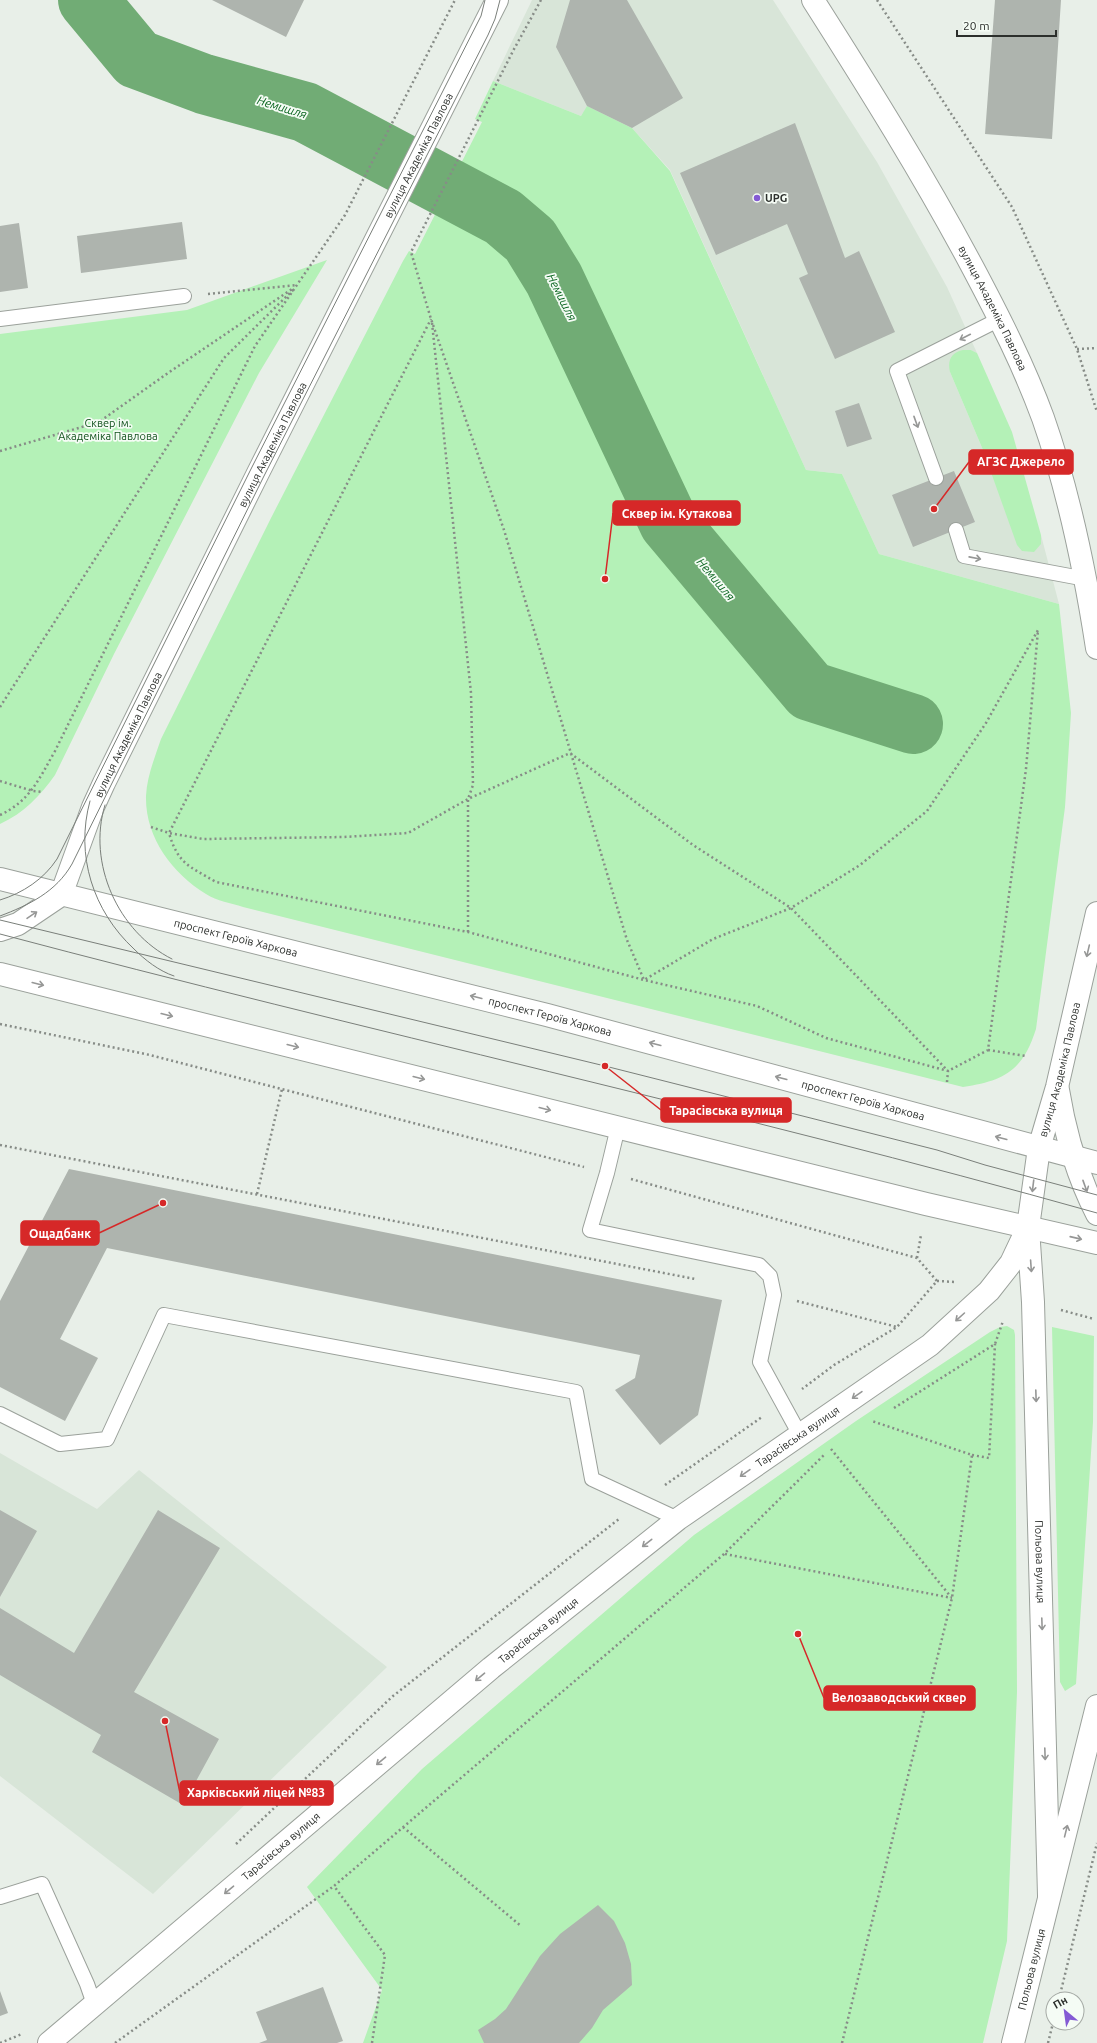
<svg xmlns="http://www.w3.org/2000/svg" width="1097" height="2043" font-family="Ubuntu,sans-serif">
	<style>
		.built { fill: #d8e5d8 }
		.green { fill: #b4f1b7 }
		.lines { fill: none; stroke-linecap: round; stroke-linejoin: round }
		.river { stroke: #71ac75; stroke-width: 60 }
		.building { fill: #aeb4ae }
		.lane-casing { stroke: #9ba19b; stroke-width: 16 }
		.secondary-casing { stroke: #9ba19b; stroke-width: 24 }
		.primary-casing { stroke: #9ba19b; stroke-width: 24 }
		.path { stroke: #878c87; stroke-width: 2.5; stroke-dasharray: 2 3; stroke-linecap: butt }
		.lane { stroke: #fff; stroke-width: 14 }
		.secondary { stroke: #fff; stroke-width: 22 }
		.primary { stroke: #fff; stroke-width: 22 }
		.tram { stroke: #7a7f7a; stroke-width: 1 }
		.oneway { stroke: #969796 }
		.poi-dot { fill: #845ad4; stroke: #f5fcf5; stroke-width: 1.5 }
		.labels { text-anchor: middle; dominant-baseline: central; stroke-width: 3.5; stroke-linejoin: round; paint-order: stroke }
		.street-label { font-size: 11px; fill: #2c2f2c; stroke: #f5fcf5 }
		.poi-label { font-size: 11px; font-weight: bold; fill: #2c2f2c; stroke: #f5fcf5; text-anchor: start }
		.park-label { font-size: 11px; fill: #12521d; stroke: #f5fcf5 }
		.water-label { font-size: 12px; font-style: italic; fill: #0d6722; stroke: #f5fcf5 }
		.leader { fill: none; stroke: #d62828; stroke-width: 1.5 }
		.callout-dot { fill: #d62828; stroke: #f5fcf5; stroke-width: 1.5 }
		.callout { fill: #d62828; stroke: #d62828; stroke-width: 1.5 }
		.callout-label { font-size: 12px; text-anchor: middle; font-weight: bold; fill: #fff }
	</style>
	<rect width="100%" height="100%" fill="#e8efe8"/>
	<!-- built -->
	<path class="built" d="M532,0H773L877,162L947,287L977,353L971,350L950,372L983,450L1041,544V535L1059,604L879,554L842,474L806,470L670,170L632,128L587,107L581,116L493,81Z
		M0,1453L97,1509L139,1470L387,1667L153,1894L0,1776Z"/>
	<!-- green -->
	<path class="green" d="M493,81L581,116L587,106L632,128L670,171L806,470L842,474L879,554L1059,604L1071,713L1065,807L1036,1029C1023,1070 1005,1081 963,1087L243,907C231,903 217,901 206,894C172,873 145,837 146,796C147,776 155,757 161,739L271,518L403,261L409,251L415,254L482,122L475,119Z
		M327,260L259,373L114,654L55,775C40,796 24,813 0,824V334L187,310Z
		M963,350H971L977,353L1012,432L1041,535V544L1034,552L1022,551L1017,545L983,450L950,372C947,360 952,352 963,350Z
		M1007,1326L1014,1330L1015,1335L1017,1692L1007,1941L983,2043H363L382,1990L307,1887L422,1769L694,1535L856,1421L990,1332L1000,1327Z
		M1052,1327L1094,1336L1093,1422L1076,1684L1065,1691L1060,1682Z"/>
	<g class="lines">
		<!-- river -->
		<path class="river" d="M88,0L137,59L204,84L305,112L503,217L530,240L554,279L669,523L810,691L913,724"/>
	</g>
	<!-- building -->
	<path class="building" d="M212,0H304L286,37Z
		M570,0H627L683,98L632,128L587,106L556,47Z
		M995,0H1061L1052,139L985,134Z
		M795,123L845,258L859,251L895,332L835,359L799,278L808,274L787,224L716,255L680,173Z
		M182,222L187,259L81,273L77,236Z
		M19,223L28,288L0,292V226Z
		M859,403L872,439L847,447L835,411Z
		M954,471L975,522L913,547L892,495Z
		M69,1169L722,1300L698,1415L660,1445L615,1390L635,1378L640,1355L107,1248L60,1339L98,1358L65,1421L0,1387V1301Z
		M0,1510L37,1531L0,1597Z
		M158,1510L220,1548L134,1692L219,1739L183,1805L92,1752L101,1735L0,1675V1608L74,1653Z
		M598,1905L614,1921L625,1943L631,1964L632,1985L603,2010L592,2028L579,2043H484L478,2030L495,2019L506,2009L540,1956L560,1934Z
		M323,1987L343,2041L337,2043H259L267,2040L256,2012Z
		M0,1991L8,2013L0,2016Z"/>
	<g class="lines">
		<!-- lane casing -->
		<g class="lane-casing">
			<path id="lane" d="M0,319L184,296
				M936,478L897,371L1000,319
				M956,530L964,556L1086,579
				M618,1127L607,1173L590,1230L759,1265L770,1276L774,1295L760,1362L800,1435
				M0,1414L60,1444L107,1439L164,1315L576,1392L592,1479L678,1519
				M0,1897L42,1884L87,1984L94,2004"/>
		</g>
		<!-- secondary casing -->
		<g class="secondary-casing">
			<g id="secondary">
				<path id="s1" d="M1028,1228L1033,1302L1049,1896"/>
				<path id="s2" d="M49,2043L491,1668L678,1519L930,1345L989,1291L1011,1263L1028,1227"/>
				<path id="s3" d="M1013,2043L1097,1706"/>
			</g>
		</g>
		<!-- primary casing -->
		<g class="primary-casing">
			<g id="primary">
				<path id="s4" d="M813,0C869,88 924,176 973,268C999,317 1024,366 1043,418C1069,492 1085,570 1097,648"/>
				<path id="s5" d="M0,879L547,1015L1097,1163"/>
				<path id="s6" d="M61,895L93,807L104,783L258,473L497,0"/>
				<path d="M0,930L18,924L61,895"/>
				<path d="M0,974L926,1204L1097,1243"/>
				<path d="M1058,1090C1065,1133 1077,1175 1097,1214"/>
				<path id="s7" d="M1028,1227L1039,1148L1057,1087L1097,913"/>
			</g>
		</g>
		<!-- path -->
		<path class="path" d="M541,0L513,51L411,252L431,319L504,530L627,940L644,980L713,939L791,908L860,865L927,811L986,723L1038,630L1026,769L988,1050L948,1071L826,1038L757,1006L644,980L468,932L216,882C189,866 178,864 169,833L203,839L344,837L408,833L468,799L570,753L693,845L791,908L948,1071L947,1082
			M877,0L1012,207L1077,349L1097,412
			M208,294L297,285
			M432,323L471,693L473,785L468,799V932
			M1077,349L1097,348
			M0,451L99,422L168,373L292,289
			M0,707L224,358L293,290
			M0,781L33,791L43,792
			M0,815C30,801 39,779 55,751L255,346L345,215L455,0
			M151,827L169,833L431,319
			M0,1024L150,1055L584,1167
			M988,1050L1026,1056
			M0,1145L695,1279
			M631,1179L917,1258L937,1281L897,1327L834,1365L802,1389
			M257,1194L282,1089
			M917,1258L921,1235
			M937,1281L956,1282
			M797,1301L897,1327
			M1061,1310L1094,1319
			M894,1408L995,1344L1003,1321
			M831,1449L951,1597
			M972,1455L989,1458L995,1344
			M665,1485L762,1417
			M725,1554L952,1598
			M403,1827L521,1926
			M236,1844L393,1696L619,1519
			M1059,1999L1097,1843
			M0,2043L22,2034
			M115,2043L334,1886
			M372,2043L385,1955L334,1886L724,1554L824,1455
			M842,2043L952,1598L972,1455L872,1421
			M1048,2043L1053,2023"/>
		<!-- lane -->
		<use href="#lane" class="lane"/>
		<!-- secondary -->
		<use href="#secondary" class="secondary"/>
		<!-- primary -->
		<use href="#primary" class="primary"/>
		<!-- tram -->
		<path class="tram" d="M90,801C75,855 93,911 134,949C145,960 159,971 174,976
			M105,805C87,863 118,932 172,959
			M0,900C23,893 44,879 57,859L251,469L481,16L485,0
			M0,916C29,905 56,892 72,864L264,476L488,35L495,19L500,0
			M0,920L605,1066L937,1150L985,1165L1097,1195
			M0,934C365,1031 734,1111 1097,1213"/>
	</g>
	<!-- one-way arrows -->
	<defs><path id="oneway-shaft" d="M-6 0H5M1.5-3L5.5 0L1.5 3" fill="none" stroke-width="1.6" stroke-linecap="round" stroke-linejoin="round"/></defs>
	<g class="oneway">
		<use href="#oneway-shaft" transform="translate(965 337) rotate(153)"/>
		<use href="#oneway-shaft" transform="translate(916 422) rotate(70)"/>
		<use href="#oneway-shaft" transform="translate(975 558) rotate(11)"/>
		<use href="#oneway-shaft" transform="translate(32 915) rotate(-34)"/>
		<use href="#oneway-shaft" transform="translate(1088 951) rotate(103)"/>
		<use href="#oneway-shaft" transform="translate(38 984) rotate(14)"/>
		<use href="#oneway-shaft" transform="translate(476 997) rotate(-166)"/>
		<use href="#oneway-shaft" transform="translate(167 1015) rotate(14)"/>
		<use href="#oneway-shaft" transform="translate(655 1044) rotate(-165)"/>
		<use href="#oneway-shaft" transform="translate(293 1046) rotate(14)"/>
		<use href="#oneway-shaft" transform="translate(419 1078) rotate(14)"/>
		<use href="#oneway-shaft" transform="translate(781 1078) rotate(-165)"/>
		<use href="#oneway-shaft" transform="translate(545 1109) rotate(14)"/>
		<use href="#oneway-shaft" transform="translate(1001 1138) rotate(-165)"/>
		<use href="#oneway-shaft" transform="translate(1033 1186) rotate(97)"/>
		<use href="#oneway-shaft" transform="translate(1085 1186) rotate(70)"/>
		<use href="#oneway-shaft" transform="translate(1076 1238) rotate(13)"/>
		<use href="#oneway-shaft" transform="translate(1031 1266) rotate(86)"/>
		<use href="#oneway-shaft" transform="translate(960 1317) rotate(138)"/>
		<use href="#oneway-shaft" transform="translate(857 1395) rotate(145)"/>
		<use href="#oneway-shaft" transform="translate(1036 1396) rotate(88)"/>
		<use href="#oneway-shaft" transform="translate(745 1473) rotate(145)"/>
		<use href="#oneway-shaft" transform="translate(647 1543) rotate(142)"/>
		<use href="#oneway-shaft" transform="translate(1042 1624) rotate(88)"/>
		<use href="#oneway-shaft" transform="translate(480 1677) rotate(140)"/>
		<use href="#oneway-shaft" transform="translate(1045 1754) rotate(88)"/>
		<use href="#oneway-shaft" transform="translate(381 1761) rotate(140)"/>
		<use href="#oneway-shaft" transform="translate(1066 1831) rotate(-76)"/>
		<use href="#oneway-shaft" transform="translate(229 1890) rotate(140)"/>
	</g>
	<!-- markers -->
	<circle class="poi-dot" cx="757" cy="198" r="4"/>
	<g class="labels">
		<!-- street labels -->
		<g class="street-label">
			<text stroke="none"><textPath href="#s6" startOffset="822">вулиця Академіка Павлова</textPath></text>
			<text stroke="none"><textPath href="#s4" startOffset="357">вулиця Академіка Павлова</textPath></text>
			<text stroke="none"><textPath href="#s6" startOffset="498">вулиця Академіка Павлова</textPath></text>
			<text stroke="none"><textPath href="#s6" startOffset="174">вулиця Академіка Павлова</textPath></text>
			<text stroke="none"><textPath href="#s5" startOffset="243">проспект Героїв Харкова</textPath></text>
			<text stroke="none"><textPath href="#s5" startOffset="567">проспект Героїв Харкова</textPath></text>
			<text stroke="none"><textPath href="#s7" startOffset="161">вулиця Академіка Павлова</textPath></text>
			<text stroke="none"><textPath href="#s5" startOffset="891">проспект Героїв Харкова</textPath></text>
			<text stroke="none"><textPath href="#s2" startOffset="964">Тарасівська вулиця</textPath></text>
			<text stroke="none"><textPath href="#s1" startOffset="334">Польова вулиця</textPath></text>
			<text stroke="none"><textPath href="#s2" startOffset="640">Тарасівська вулиця</textPath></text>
			<text stroke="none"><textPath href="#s2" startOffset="304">Тарасівська вулиця</textPath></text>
			<text stroke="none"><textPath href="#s3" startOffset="76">Польова вулиця</textPath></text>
		</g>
		<!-- poi labels -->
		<g class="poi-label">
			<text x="765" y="198">UPG</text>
		</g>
		<!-- park labels -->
		<g class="park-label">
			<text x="108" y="423">Сквер ім.<tspan x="108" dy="13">Академіка Павлова</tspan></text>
		</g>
		<!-- water labels -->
		<g class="water-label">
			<text transform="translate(282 107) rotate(17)">Немишля</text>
			<text transform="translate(562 297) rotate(63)">Немишля</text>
			<text transform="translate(716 579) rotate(50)">Немишля</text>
		</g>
	</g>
	<!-- callouts -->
	<path class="leader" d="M934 509L969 462M605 579L613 513M605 1066L661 1110M163 1203L99 1233M798 1634L824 1698M165 1721L180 1793"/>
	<g class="callout-dot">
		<circle cx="934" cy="509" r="4"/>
		<circle cx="605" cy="579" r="4"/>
		<circle cx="605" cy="1066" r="4"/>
		<circle cx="163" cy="1203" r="4"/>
		<circle cx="798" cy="1634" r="4"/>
		<circle cx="165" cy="1721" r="4"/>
	</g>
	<g class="callout">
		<rect x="969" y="450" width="104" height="24" rx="4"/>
		<rect x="613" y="501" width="127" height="24" rx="4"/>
		<rect x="661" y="1098" width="130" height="24" rx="4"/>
		<rect x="21" y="1221" width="78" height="24" rx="4"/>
		<rect x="824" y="1686" width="151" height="24" rx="4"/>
		<rect x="180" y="1781" width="153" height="24" rx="4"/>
	</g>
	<g class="callout-label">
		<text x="1021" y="466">АГЗС Джерело</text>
		<text x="677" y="518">Сквер ім. Кутакова</text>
		<text x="726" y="1115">Тарасівська вулиця</text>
		<text x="60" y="1238">Ощадбанк</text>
		<text x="899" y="1702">Велозаводський сквер</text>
		<text x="256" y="1797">Харківський ліцей №83</text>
	</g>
	<!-- north arrow -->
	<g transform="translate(1065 2011) rotate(331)"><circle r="19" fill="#f5fcf5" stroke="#a5aaa5"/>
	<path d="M0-3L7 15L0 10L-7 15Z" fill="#845ad4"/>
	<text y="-6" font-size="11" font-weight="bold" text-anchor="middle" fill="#2c2f2c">Пн</text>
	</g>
	<!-- scale -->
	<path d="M957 30v6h99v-6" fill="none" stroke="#2c2f2c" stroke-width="2"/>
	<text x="963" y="30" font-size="12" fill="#2c2f2c" stroke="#f5fcf5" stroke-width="3" paint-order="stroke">20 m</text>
</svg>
